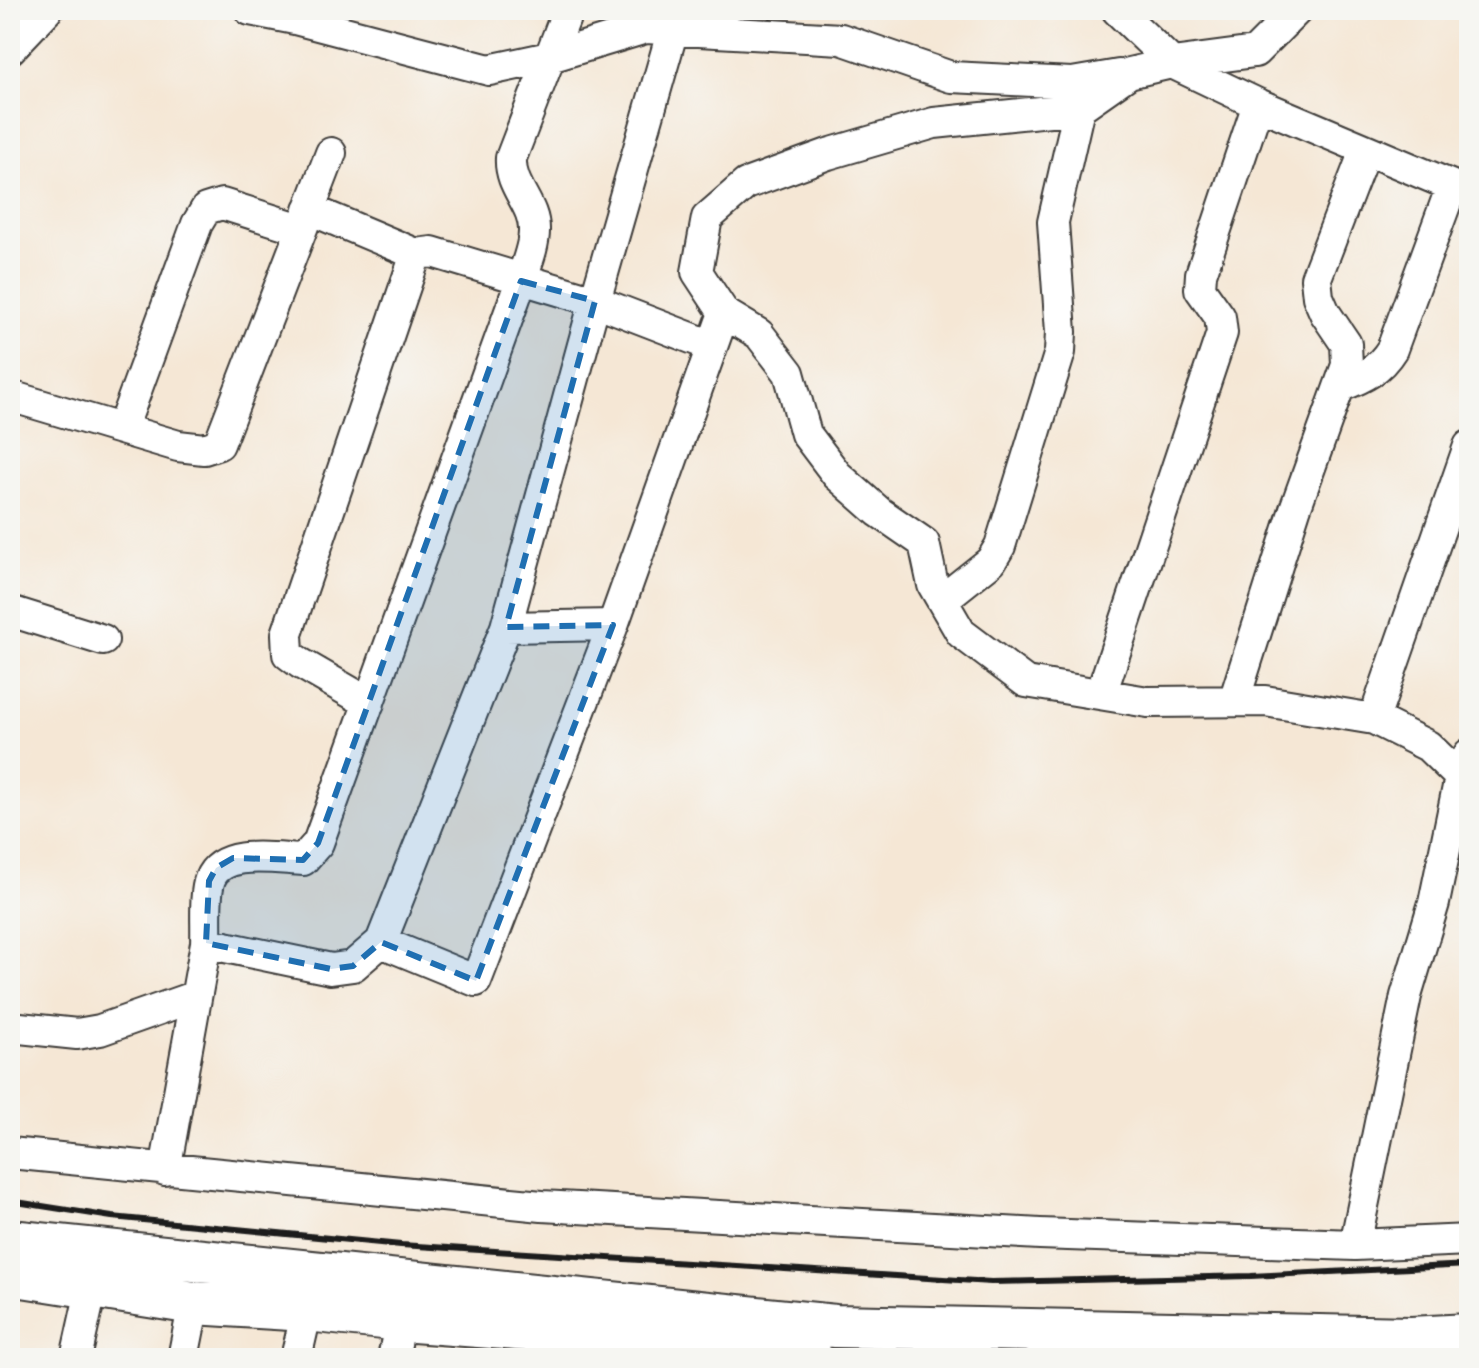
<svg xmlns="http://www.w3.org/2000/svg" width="1479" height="1368" font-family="Vollkorn,serif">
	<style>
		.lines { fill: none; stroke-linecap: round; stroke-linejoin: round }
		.street-casing { stroke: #3d3a38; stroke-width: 34 }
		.secondary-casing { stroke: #3d3a38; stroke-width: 46 }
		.street { stroke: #fff; stroke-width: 30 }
		.secondary { stroke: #fff; stroke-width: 42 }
		.rail { stroke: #1c1c1c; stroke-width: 6 }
		.marked { fill: #1f6fb2; fill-opacity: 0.2; stroke: #1f6fb2; stroke-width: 6; stroke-dasharray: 16 10; stroke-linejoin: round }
	</style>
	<rect width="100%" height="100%" fill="#f6f6f2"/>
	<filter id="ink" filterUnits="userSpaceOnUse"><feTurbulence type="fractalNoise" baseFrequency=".0125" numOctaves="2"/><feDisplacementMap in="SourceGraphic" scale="16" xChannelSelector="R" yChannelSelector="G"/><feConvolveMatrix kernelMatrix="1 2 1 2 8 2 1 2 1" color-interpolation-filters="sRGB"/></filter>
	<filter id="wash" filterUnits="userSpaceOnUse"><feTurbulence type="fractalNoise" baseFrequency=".006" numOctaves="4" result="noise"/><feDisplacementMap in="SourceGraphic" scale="32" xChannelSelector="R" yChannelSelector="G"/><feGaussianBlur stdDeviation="1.8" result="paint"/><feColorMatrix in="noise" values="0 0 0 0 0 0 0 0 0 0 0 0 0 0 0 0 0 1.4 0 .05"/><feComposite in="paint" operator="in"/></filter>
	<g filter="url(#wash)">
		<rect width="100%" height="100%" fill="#f5e7d5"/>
	</g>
	<g filter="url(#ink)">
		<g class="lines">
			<!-- street casing -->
			<g class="street-casing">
				<path id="street" d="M250,10L295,19L489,70L550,57L646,28L841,39L951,77L1072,83L1119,75
					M1117,10L1172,63L1258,104L1469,193
					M1297,10L1255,52L1172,63L1129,73L1079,108L934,123L828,154L746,184L707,218L697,272L724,313L759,334L789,373L806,434L837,475L879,512L924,543L933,585L961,633L1026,682L1148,702L1265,701L1374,719L1428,746L1460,777
					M10,49L47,10
					M309,209L416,254
					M1341,386C1364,377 1379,370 1392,349L1452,186
					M10,396L178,446L204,449L219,444L331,153
					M122,429L197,224L206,209L222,204L301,229
					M942,600L991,561L1000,546L1060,352L1061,332L1053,222L1079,108
					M10,611L103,640
					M506,627L595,301L678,12
					M1101,694L1222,333L1220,317L1200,289L1201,274L1258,104
					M1234,701L1295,509L1347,365L1346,344L1325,313L1318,297L1316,278L1365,151
					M369,703L300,663L288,654L287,634L416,254L432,252L595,301L712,346
					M1374,719L1469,446
					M381,942L506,627L613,625
					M206,943C207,926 204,895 210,879C222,848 276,859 303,860L318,843L521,281C526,265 534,247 534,231C535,204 509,187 511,158L568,10
					M10,1027L77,1034L100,1030L196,996
					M10,1153L542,1206L1040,1234L1355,1245L1469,1240
					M165,1170L206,943L331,969L353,966L381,942L476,981L613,625L724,313
					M1355,1245L1406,996L1434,903L1460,777L1469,754
					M76,1358L92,1286
					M183,1358L194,1303
					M296,1358L307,1310
					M393,1358L401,1320"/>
			</g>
			<!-- secondary casing -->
			<g class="secondary-casing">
				<path id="secondary" d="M10,1241L835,1326L1411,1338L1469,1335
					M10,1274L194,1303L307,1310L401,1320L809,1352"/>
			</g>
			<!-- street -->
			<use href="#street" class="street"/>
			<!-- secondary -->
			<use href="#secondary" class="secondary"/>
			<!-- rail -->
			<path class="rail" d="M10,1201L112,1217L401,1245L991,1282L1251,1276L1469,1265"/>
		</g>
	</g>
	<!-- marked area -->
	<path class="marked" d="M521,281L595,301L506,627L613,625L476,981L381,942L353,966L331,969L206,943L209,881L216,868L233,858L303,860L318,843Z"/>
	<!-- margin -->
	<rect width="1479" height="1368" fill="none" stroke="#f6f6f2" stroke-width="40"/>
</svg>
